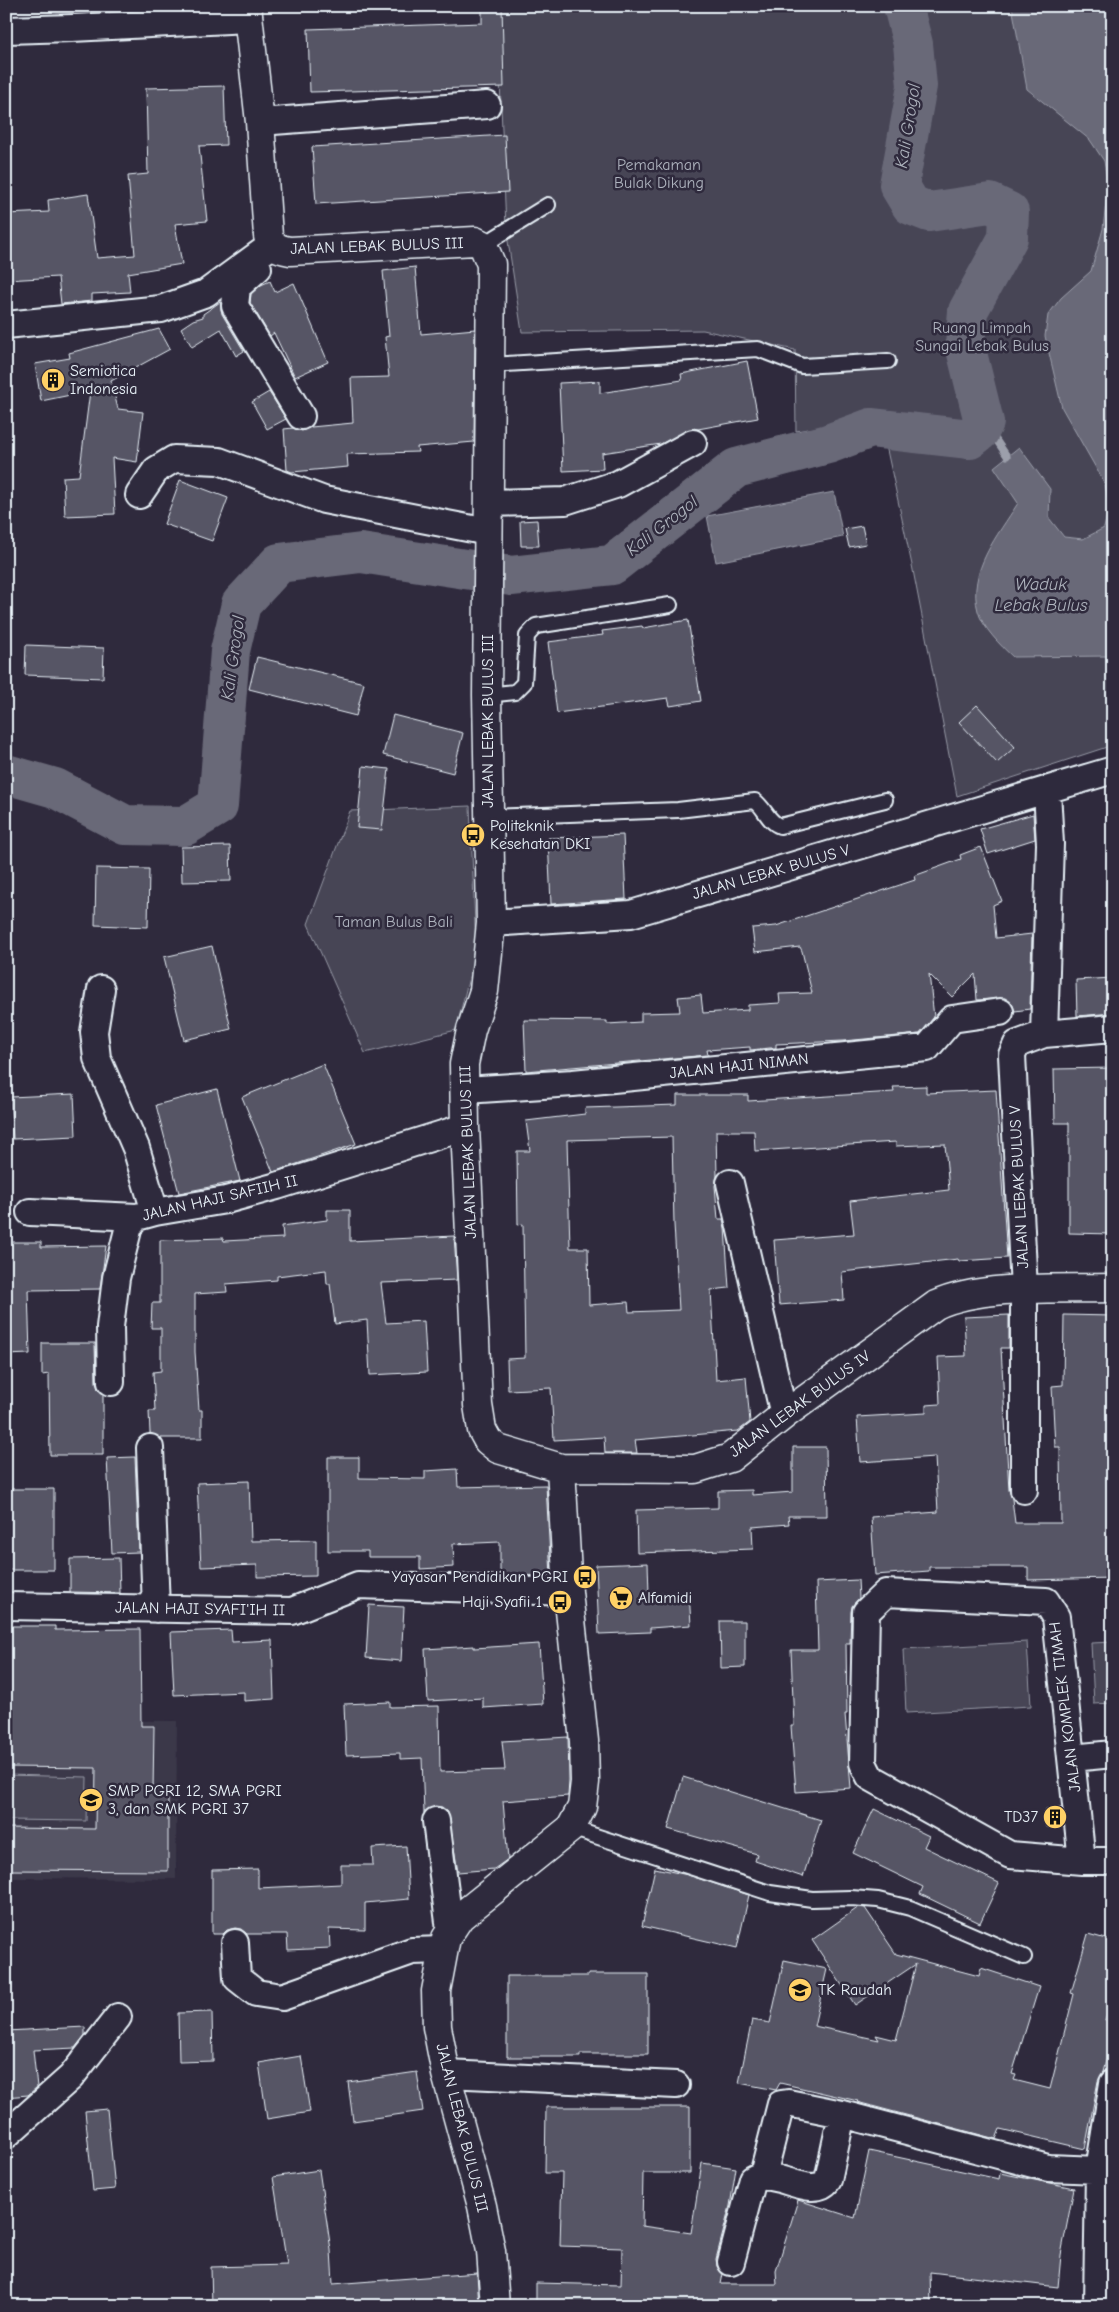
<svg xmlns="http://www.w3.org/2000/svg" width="1119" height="2312" font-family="'Comic Neue',sans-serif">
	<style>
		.built { fill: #3b3749 }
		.green { fill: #464455; stroke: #979aa6 }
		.water { fill: #696978; stroke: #9c9fab }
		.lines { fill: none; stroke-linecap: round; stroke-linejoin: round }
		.stream { stroke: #9c9fab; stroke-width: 7 }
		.river { stroke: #696978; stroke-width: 40 }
		.building { fill: #575565; stroke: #e8f1f8; fill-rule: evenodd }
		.service-casing { stroke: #e8f1f8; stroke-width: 18 }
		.minor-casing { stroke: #e8f1f8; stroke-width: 30 }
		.tertiary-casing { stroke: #e8f1f8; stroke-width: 31 }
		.service { stroke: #2f2a3d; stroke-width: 14 }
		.minor { stroke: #2f2a3d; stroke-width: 26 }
		.tertiary { stroke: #2f2a3d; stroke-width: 28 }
		.labels { text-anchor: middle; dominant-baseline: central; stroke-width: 5; stroke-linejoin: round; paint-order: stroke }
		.park-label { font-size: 16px; fill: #afb4bf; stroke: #2f2a3d }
		.street-label { font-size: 16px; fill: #e8f1f8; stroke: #2f2a3d }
		.poi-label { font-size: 16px; fill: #e8f1f8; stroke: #2f2a3d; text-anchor: start }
		.water-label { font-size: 18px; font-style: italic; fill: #afb4be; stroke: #2f2a3d }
	</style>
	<rect width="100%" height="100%" fill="#2f2a3d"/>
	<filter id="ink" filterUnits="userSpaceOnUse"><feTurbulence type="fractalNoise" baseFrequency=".02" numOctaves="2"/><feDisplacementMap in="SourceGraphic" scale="10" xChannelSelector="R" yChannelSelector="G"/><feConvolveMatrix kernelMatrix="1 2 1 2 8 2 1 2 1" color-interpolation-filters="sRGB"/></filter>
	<g filter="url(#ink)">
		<!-- built -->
		<path class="built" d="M6,1720L177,1721L176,1879L6,1878Z"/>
		<!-- green -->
		<path class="green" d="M497,6H1113V745L957,796L912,565L880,418L796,431L795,350L703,330L522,332L506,228Z
			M470,806L476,949L456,1030L365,1053L308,924L350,811Z
			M1027,1642L1031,1706L906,1713L903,1649Z
			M1113,1642V1703L1094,1704L1091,1643Z
			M6,1775L87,1777L86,1821L6,1820Z"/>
		<!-- water -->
		<path class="water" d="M1012,6H1093L1113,12V655L1109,656L1013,657C1001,646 982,627 978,611C967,571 998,535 1018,503L994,467L1019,447L1050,489L1049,518L1064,537L1083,539L1104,528L1109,506L1105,484L1062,408L1045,336L1048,315L1061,298L1091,271L1103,229L1108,185L1104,161L1090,140L1027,89Z
			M834,492L843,537L716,562L707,516Z"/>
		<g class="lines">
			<!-- stream -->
			<path class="stream" d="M984,422L1007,456"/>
			<!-- river -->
			<path class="river" d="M6,774L55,788L125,825L185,826L218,806L230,651L241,604L279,563L361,553L511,576L612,565L736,468L828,444L871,428L970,439L979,432L984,422L965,345L968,311L1008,238L1009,212L990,203L929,212L911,205L899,185L917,86L913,44L903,6"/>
		</g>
		<!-- building -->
		<path class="building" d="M482,6H502L504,87L310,92L308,29L482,23Z
			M224,86L226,145L199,146L207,221L175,224L182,264L128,273L130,292L92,294V301L61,304L58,277L6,280V214L49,212L48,200L88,194L97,258L135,255L128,176L148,174L146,88Z
			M505,135L508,192L316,204L312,147Z
			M415,267L421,334L475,329L474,442L417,447L418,452L347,454L348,467L292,472L287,470L284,429L293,428L302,431L311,427L353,423L351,378L389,377L385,337L389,336L383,271Z
			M270,281L275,292L294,283L328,362L295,377L274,333L270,336L250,303L251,294L261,285Z
			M220,302L222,314L244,351L236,356L221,329L192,347L181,328L193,320L203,317V314Z
			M159,329L170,349L111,381L118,409L143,412L137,462L112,458L115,514L65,516L63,477L79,476L90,391L41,401L35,364L70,358L69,353Z
			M747,361L758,418L698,429L693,428L661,444L602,453L603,469L563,471L559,383L600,381V393L682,380L681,374Z
			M269,392L286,419L267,429L252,402Z
			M180,480L228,498L212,541L164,524Z
			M537,520L539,546H521L520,521Z
			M862,526L866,544L849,547L845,529Z
			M688,620L701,701L670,706L668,698L557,713L548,642L603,635L602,631L642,626L643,628Z
			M26,645L104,648L103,678L25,675Z
			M257,657L364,683L356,716L249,689Z
			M977,705L1015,747L997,763L959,722Z
			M393,715L463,733L453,773L383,755Z
			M363,766L389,769L382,830L357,828Z
			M1033,814L1035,839L988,854L980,829Z
			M623,835L626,899L551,904L548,838Z
			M230,846L231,881L182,882L181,847Z
			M981,847L1002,901L993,905L996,938L1032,934L1030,1009L1015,1011L1012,1003L1005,998L977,1000L975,974L952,997L929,974L934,1017L920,1034L843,1041L776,1044V1048H770L750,1050V1047L707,1050L708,1055L526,1071L524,1020L607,1021V1024L641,1022V1013L680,1012L678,997L701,995L703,1013L748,1010V1005L780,1003L779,994L812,993L802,951L800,947L755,952L752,928L776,926L915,880L914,876L961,859L960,855Z
			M96,868L149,869L148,927L95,925Z
			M212,946L231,1029L184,1040L164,957Z
			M1113,978V1013L1077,1016L1076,980Z
			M323,1064L356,1144L273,1172L242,1097Z
			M1113,1068V1234L1069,1233V1123H1055L1054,1069Z
			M926,1086V1093L996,1090L1007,1258L959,1261L958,1259L842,1272L844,1300L779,1305L774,1240L854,1234L850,1201L949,1190L945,1144L896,1146V1142L755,1151L754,1131H716L717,1176L715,1186L718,1219H723L725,1228L729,1288L711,1290L716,1380L746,1377L750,1422L738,1431L635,1440L637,1453H605L604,1437L554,1440L551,1388L508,1390L507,1359L525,1358L523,1224L518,1225L517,1151H530L526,1121L585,1114V1108L677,1105V1095H748V1101L894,1092L893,1087ZM672,1137L674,1224L679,1310L629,1312L628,1302L589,1305L588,1248H570L567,1140Z
			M217,1089L240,1181L179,1193L156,1105Z
			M74,1094L76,1136L13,1139L10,1097Z
			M327,1210H350V1241L454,1236L457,1280L381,1283L386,1323L424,1321L427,1372L370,1375L367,1320L335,1324L330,1284H327L326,1270L277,1276V1280L226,1284L227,1292L195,1294V1352L199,1410H202V1438H161L150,1433L149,1411H155L153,1372L161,1371V1328H151L152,1303H160V1240L223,1238L224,1241L283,1238L282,1226L327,1220Z
			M8,1242H41V1247L106,1246L100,1289L28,1290L30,1354L6,1355Z
			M1009,1315V1348H1001L1009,1490L1012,1499L1015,1523H1061L1060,1447H1055L1052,1386L1063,1385L1064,1315L1113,1316V1578L1028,1580V1567H929V1571L875,1575L871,1517L938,1512L935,1457L860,1462L857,1417L926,1413V1405L940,1404L938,1357L966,1356L964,1317Z
			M42,1343H95L96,1382L98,1389L103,1394V1455H50L49,1374L42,1375Z
			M793,1447H826L827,1516H788L789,1524L752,1527L753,1549L637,1553L636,1510L718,1508V1491L752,1490V1495L793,1492Z
			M135,1457L139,1552L112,1553L107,1458Z
			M328,1457H359V1478L425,1479V1471L457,1469L458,1487L546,1485L551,1576L500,1575V1542L453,1544L454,1567L420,1569V1557H368V1551H328Z
			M249,1481L251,1541L316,1540V1576L257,1577V1565L201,1567L197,1483Z
			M6,1489H54V1570H6Z
			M119,1558L120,1593L70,1592V1559Z
			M648,1563L649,1594L689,1592L691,1625L650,1628V1632L599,1634L596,1565Z
			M858,1580L859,1598L852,1606L851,1612L850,1643H846L847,1714H845L851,1788L796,1792L791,1726H794L791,1650H818L816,1582Z
			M369,1605L404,1607L401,1661L366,1658Z
			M720,1621H745V1667L721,1668Z
			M6,1626H55V1630L140,1629L141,1726H154L153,1792L168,1793V1871L6,1870V1828L95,1829L96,1768L8,1767Z
			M231,1630L232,1642L272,1640L274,1699L244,1701V1692L174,1695L171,1632Z
			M539,1644L543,1704L483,1708V1698L428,1701L425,1649L474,1646V1648Z
			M390,1702V1707L439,1706L440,1772L505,1770L502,1741L568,1737L569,1781L568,1796L503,1801L508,1859L494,1869L458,1872L448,1812L442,1807L435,1806L424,1813L422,1758L400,1759V1753L346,1755L344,1704Z
			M683,1777L821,1820L803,1877L755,1861L757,1854L668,1829Z
			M1061,1808L1063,1826L1046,1827V1809Z
			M874,1809L929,1836L924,1847L999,1883L980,1923L920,1894L923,1887L853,1853Z
			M406,1846L409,1899L365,1903V1930L329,1929L330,1948L288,1950L287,1934H247L241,1929L235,1928L227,1930L223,1934H212V1870L258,1869V1888L341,1884V1865H373L372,1848Z
			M655,1868L688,1875L749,1895L737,1948L642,1926Z
			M859,1907L865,1908L896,1954L979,1976L981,1968L1039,1987L1012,2074L1016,2075L1014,2080L1050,2089L1074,1994L1071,1993L1088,1934L1113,1941V1994L1105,2020L1113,2022V2035L1103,2072L1098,2081L1085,2149L1000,2129L996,2139L857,2102L858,2101L780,2083L776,2090L739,2083L752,2020L770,2023L784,1960L827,1969L814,2026L879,2040L876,2035L896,2040L916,1964L855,2005L812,1940Z
			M588,1974H648V2054H580V2057H507V1976H588Z
			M212,2012L213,2061L179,2062L178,2013Z
			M85,2027V2035L75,2048L33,2050L37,2087L28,2095L6,2097V2031Z
			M301,2056L310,2112L267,2119L259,2063Z
			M417,2072L423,2111L353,2121L348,2082Z
			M546,2107H690V2173H643L642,2226L691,2233L702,2163L736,2168L730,2206L716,2259L717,2266L723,2274L721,2284H777L776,2271L798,2200L855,2218L869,2151L999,2179L1000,2173L1074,2188L1061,2255L1058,2287L930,2272L931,2306H536V2283L621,2285L622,2248L560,2246L562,2173H545Z
			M107,2109L115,2189L93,2191L85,2111Z
			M319,2170L331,2250L333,2284L477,2273L479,2306H212L211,2267L287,2265L273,2177Z"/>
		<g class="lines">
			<!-- service casing -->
			<g class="service-casing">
				<path id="service" d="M483,245L548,205
					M490,365L758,349L802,366L888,361
					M487,695L515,692L524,683L527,636L536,626L670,605
					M488,817L678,810L755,801C765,808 768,822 780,826L885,800
					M571,1828L770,1893L812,1899L851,1898L878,1900L910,1908L1024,1957"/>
			</g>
			<!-- minor casing -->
			<g class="minor-casing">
				<path id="minor" d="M6,30L72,28L248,19
					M260,122L487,105
					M258,268L237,287L235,306L301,416
					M6,325L161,309L206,293L273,244
					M139,495L156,470L174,459L219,461L324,500L488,532
					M489,503L565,501L618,484L693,443
					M491,923L631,914L1113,770
					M101,989L94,1032L97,1058L136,1148L155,1212
					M1044,1034L1050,844L1047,791
					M465,1090L573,1083L927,1048L952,1019L1000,1012
					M730,1183L784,1415
					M30,1212L137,1217
					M111,1382L110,1327L116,1278L129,1226L137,1217L155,1212L226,1200L277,1186L465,1127
					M150,1448L156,1609
					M1024,1490V1289L1012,1055L1017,1044L1044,1034L1113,1028
					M6,1606L292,1611L358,1585L568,1592
					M1072,1758L1113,1754
					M436,1821L450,1930
					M1082,1861L1056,1617L1046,1601L886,1593L866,1612L863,1763L870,1777L1010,1855L1082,1861H1113
					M235,1943L237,1978L256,1993L282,1997L412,1951L443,1950
					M446,2074L676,2085
					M6,2135L71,2077L118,2017
					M763,2175L781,2104L788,2103L842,2114L1048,2168L1099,2170
					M731,2262L753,2179C774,2167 812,2201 828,2180L842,2114
					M1097,2306L1099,2170L1113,2083"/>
			</g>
			<!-- tertiary casing -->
			<g class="tertiary-casing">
				<path id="tertiary" d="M247,6L260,122L268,236C274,247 278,249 290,251L475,241L483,245L491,264L487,695L491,923L484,991L471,1030L464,1064L465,1127L478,1405L482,1430L488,1441L498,1449L561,1468L695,1469L730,1458L784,1415L936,1305C980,1284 1063,1289 1113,1288
					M495,2306L491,2251L482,2206L446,2074L437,2027L436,1991L446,1938L460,1917L571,1828L582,1807L585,1782L584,1741L568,1592L561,1468"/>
			</g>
			<!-- service -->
			<use href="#service" class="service"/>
			<!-- minor -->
			<use href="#minor" class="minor"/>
			<!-- tertiary -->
			<use href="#tertiary" class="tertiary"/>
		</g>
	</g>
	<!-- icons -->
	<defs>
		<g id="building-disc" transform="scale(1.25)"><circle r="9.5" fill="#ffd166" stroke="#2f2a3d"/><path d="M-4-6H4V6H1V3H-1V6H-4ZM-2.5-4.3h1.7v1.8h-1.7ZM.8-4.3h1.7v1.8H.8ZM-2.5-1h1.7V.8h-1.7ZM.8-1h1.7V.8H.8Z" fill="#111"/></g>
		<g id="bus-disc" transform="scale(1.25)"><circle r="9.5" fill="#ffd166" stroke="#2f2a3d"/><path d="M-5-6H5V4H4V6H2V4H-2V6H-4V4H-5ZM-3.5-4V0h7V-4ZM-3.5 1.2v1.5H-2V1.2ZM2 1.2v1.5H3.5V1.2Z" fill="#111"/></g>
		<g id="supermarket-disc" transform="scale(1.25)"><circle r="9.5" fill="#ffd166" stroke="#2f2a3d"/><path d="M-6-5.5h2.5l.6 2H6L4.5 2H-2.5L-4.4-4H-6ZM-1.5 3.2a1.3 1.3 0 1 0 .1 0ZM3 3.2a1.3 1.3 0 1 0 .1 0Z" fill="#111"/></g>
		<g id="school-disc" transform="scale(1.25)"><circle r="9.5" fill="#ffd166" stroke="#2f2a3d"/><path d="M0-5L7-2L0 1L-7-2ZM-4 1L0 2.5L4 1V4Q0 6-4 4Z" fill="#111"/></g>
	</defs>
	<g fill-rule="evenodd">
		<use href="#building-disc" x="53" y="380"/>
		<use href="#bus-disc" x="473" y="835"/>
		<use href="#bus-disc" x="585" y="1577"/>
		<use href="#supermarket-disc" x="621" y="1598"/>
		<use href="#bus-disc" x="560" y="1602"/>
		<use href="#school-disc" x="91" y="1800"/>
		<use href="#building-disc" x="1055" y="1817"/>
		<use href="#school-disc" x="800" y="1990"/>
	</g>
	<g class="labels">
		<!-- park labels -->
		<g class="park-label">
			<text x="659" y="165">Pemakaman<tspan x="659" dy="18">Bulak Dikung</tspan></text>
			<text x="982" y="328">Ruang Limpah<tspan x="982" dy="18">Sungai Lebak Bulus</tspan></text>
			<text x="394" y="922">Taman Bulus Bali</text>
		</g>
		<!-- street labels -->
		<g class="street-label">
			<text transform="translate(377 246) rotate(-2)">JALAN LEBAK BULUS III</text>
			<text transform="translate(488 721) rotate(-90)">JALAN LEBAK BULUS III</text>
			<text transform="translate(771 872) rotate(-16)">JALAN LEBAK BULUS V</text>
			<text transform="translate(739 1066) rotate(-6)">JALAN HAJI NIMAN</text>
			<text transform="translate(468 1152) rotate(-92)">JALAN LEBAK BULUS III</text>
			<text transform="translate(1019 1187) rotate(-93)">JALAN LEBAK BULUS V</text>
			<text transform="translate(220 1198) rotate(-13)">JALAN HAJI SAFIIH II</text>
			<text transform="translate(800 1404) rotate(-36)">JALAN LEBAK BULUS IV</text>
			<text transform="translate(200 1609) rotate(1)">JALAN HAJI SYAFI'IH II</text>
			<text transform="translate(1065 1707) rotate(-97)">JALAN KOMPLEK TIMAH</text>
			<text transform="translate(462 2128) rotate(76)">JALAN LEBAK BULUS III</text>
		</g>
		<!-- poi labels -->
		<g class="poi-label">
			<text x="70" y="371">Semiotica<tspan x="70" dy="18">Indonesia</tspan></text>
			<text x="490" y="826">Politeknik<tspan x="490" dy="18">Kesehatan DKI</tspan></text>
			<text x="568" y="1577" text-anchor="end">Yayasan Pendidikan PGRI</text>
			<text x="638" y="1598">Alfamidi</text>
			<text x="542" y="1602" text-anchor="end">Haji Syafii 1</text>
			<text x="108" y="1791">SMP PGRI 12, SMA PGRI<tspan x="108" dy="18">3, dan SMK PGRI 37</tspan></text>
			<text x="1038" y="1817" text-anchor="end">TD37</text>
			<text x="818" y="1990">TK Raudah</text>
		</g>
		<!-- water labels -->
		<g class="water-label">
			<text transform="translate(908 126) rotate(-81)">Kali Grogol</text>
			<text transform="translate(662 526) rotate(-38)">Kali Grogol</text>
			<text x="1041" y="584">Waduk<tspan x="1041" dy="21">Lebak Bulus</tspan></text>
			<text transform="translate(233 658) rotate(-82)">Kali Grogol</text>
		</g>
	</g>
	<!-- margin -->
	<rect width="1119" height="2312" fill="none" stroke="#2f2a3d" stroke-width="25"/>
	<rect x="12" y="12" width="1094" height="2287" fill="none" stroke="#e8f1f8" stroke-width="2" filter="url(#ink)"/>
</svg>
